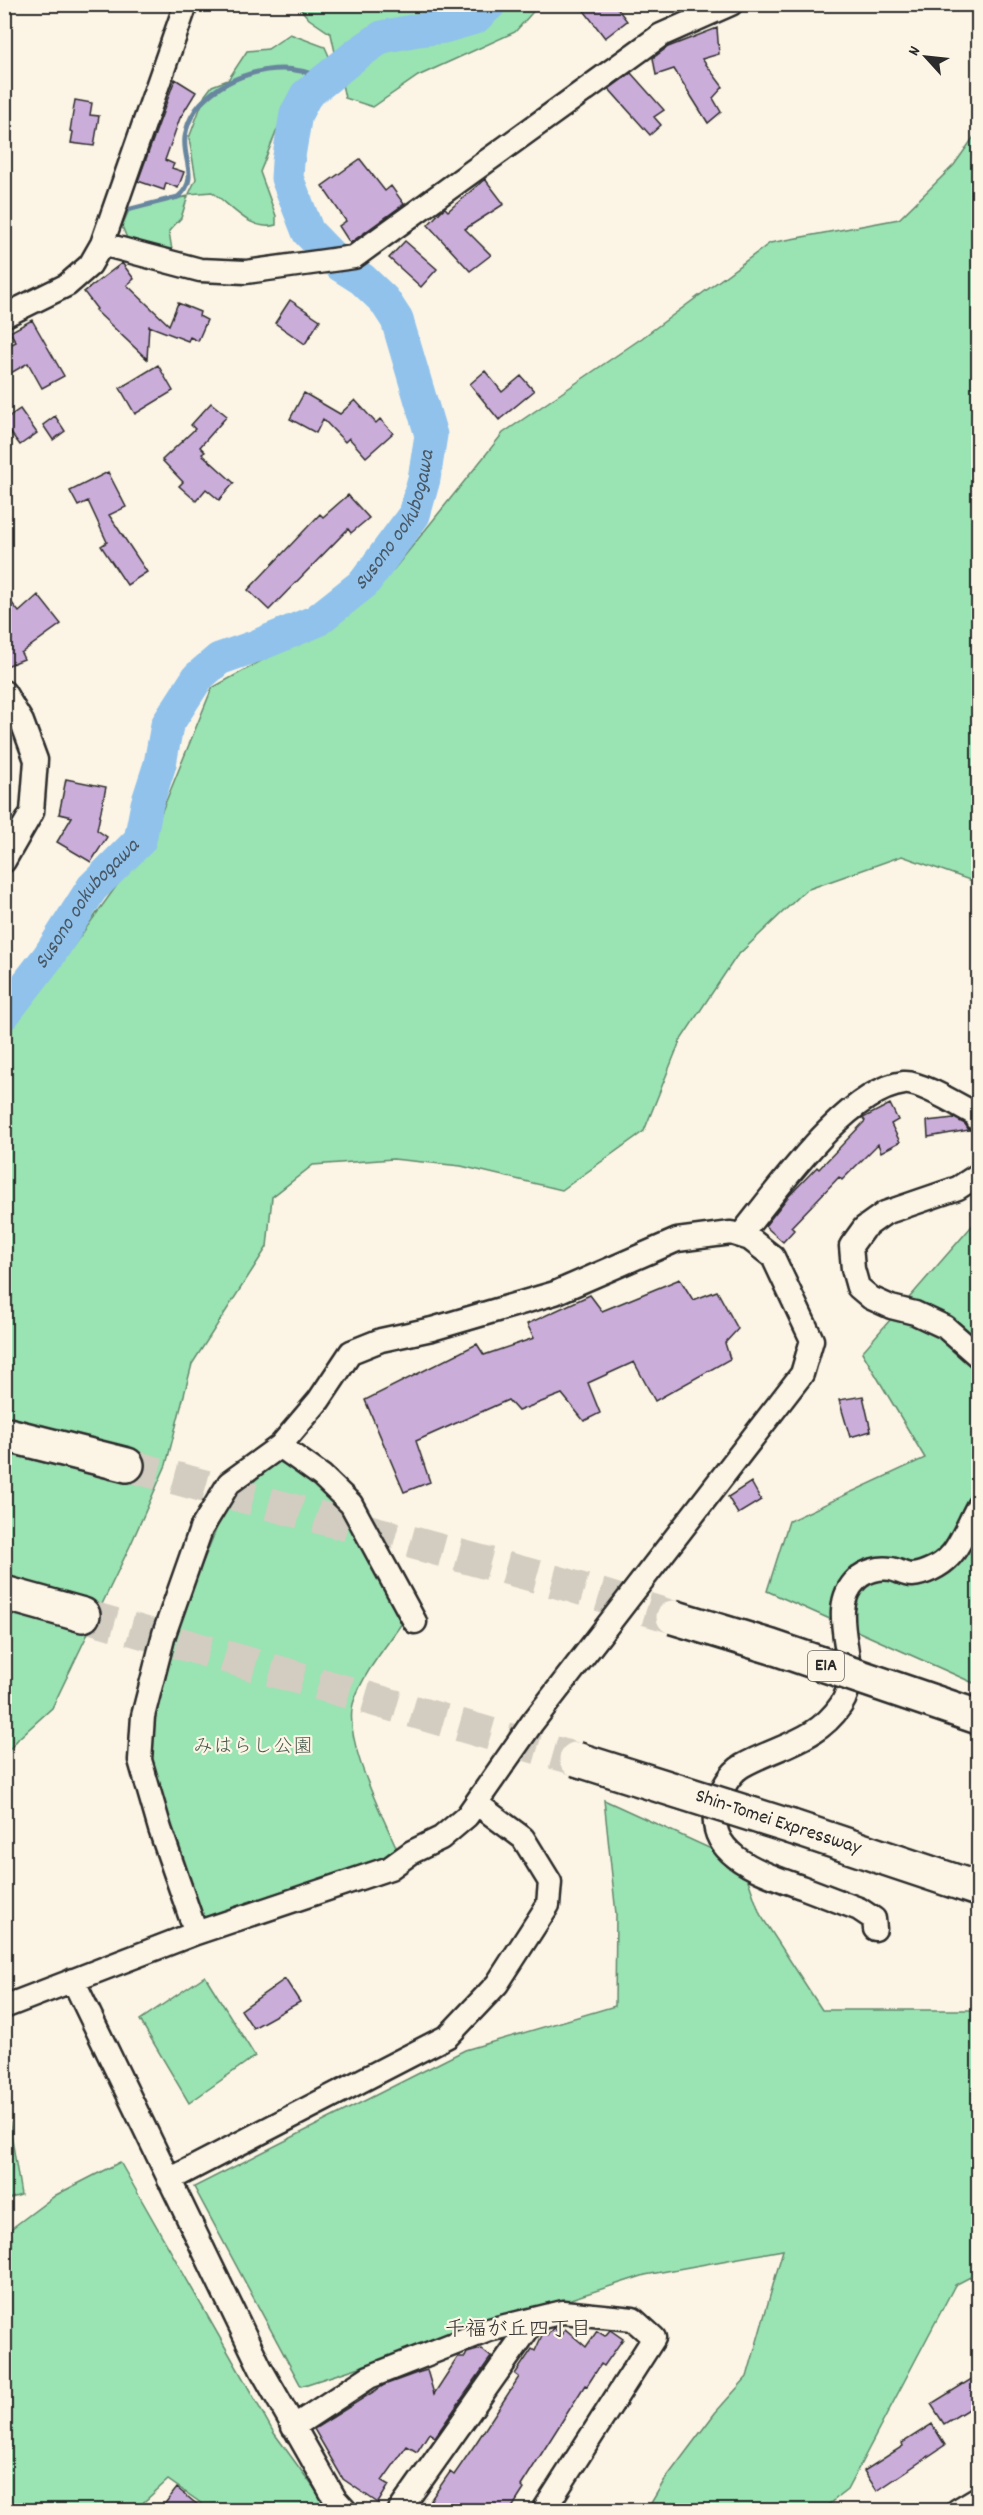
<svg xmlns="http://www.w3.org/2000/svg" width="983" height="2515" font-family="Dekko,'Klee One',sans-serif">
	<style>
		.green { fill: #9ae3b2; stroke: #62876e; stroke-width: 1.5 }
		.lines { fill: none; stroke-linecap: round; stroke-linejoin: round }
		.stream { stroke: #68869f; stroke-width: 5 }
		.river { stroke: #90c2ec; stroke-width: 33 }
		.building { fill: #cbadda; stroke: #2b2b2b; stroke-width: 1.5 }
		.highway-tunnel { stroke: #d2cdc0; stroke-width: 33; stroke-dasharray: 33 16; stroke-linecap: butt }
		.minor-casing { stroke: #2b2b2b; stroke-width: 27 }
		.highway-casing { stroke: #2b2b2b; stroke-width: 38 }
		.minor { stroke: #fcf5e5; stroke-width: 22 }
		.highway { stroke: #fcf5e5; stroke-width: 33 }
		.highway-bridge-casing { stroke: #2b2b2b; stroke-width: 38; stroke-linecap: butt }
		.highway-bridge { stroke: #fcf5e5; stroke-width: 33 }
		.labels { text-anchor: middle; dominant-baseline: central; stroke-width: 4.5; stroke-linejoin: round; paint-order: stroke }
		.shield { fill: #fcf5e5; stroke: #6a6863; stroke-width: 1.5 }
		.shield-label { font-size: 18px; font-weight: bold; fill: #2b2b2b }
		.park-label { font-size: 20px; fill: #47594d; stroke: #fcf5e5 }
		.street-label { font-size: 20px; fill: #2b2b2b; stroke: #fcf5e5 }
		.water-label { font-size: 21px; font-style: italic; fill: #495865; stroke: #fcf5e5 }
		.neighbourhood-label { font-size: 21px; fill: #2b2b2b; stroke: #fcf5e5 }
	</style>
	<rect width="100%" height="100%" fill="#fcf5e5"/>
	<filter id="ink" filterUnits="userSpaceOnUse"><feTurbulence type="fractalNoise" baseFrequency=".0167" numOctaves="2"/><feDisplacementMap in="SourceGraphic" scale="12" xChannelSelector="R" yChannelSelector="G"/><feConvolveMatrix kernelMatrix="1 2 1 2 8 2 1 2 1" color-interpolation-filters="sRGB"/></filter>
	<g filter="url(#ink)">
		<!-- green -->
		<path class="green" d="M297,5H539L515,32L418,76L373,107L345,98L331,34L309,19Z
			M290,34L325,47L332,63L314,73L294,92L282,107L279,125L260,172L276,216V225C250,232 232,206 212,192L189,194L196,179L189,138L205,95L212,86L228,80L247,51L268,49Z
			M978,131V883L902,856L806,890L736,957L680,1041L644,1131L562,1190L461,1166L393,1159L313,1165L272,1197L267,1247L192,1364L166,1465L130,1546L52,1708L19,1738L5,1755V1033L40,992L151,838L212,688L341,617L394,569L503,433L642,338L770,243L899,219L954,165Z
			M188,196L181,218L169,231L173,257L128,241L122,226L129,210Z
			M978,1219V1685L767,1591L789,1521L925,1458L862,1352Z
			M278,1461L328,1488L346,1510L402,1623C385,1648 364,1672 354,1701C341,1737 382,1814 397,1849L386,1864L211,1922L196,1915L149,1754L155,1716L185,1606L226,1505Z
			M604,1800L742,1863L760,1914L822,2010H978V2273L955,2285L847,2490L821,2510H647L664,2481L715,2413L747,2377L783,2250L645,2275L301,2386L194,2187L465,2050L615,2006L616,1914Z
			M205,1976L255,2056L189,2103L140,2020Z
			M5,2095L21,2195L5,2200L4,2095Z
			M120,2162L274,2433L330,2510H211L168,2480L135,2510H5L4,2234L56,2195Z"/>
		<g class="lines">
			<!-- stream -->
			<path class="stream" d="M127,210L178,197C200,179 182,160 185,137C191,94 242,69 282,69C298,69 312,73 327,78"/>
			<!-- river -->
			<path class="river" id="s1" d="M4,1014L48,957L92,888L140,840L147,804L160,764L167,725L198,677L219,659L256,646L316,621L364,583L414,515L424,479L431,435L397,320L384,300L362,279L340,265L308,232L287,178L288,162L296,114L306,95L357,54L382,37L417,30L444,27L475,18L490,4"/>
		</g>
		<!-- building -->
		<path class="building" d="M579,4H614L627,21L605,38Z
			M717,28L719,54L702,59L723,87L713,98L721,112L708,123L674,69L656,75L653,58L668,47Z
			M631,73L664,110L654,117L661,125L650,135L609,89Z
			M175,79L196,92L180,118L165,160L174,164L172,168L184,172L178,188L166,183L164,190L138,181Z
			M75,100L92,103L90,115L99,116L94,146L71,143L73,132L70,131Z
			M360,159L385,191L391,186L404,204L350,243L339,226L346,221L322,186Z
			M485,179L504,204L465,229L491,255L470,271L428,225L441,211L445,208L448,211Z
			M405,241L437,269L421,287L389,258Z
			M122,263L134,279L127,285L169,325L178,303L200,312L199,316L207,320L198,341L190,337L188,341L149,326L147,359L95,310L97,309L84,292Z
			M290,300L320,320L305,344L275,323Z
			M32,320L64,376L42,388L28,363L4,377V348L16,342L10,332Z
			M158,365L173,391L135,414L120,388Z
			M485,371L502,392L521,376L534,391L499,420L470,384Z
			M304,393L340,414L355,400L376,423L380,419L393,433L366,457L349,438L345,442L323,419L316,433L290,419Z
			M211,403L227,416L200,447L205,452L202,454L234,483L219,500L206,489L196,501L179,486L183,482L162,460L195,429L191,425Z
			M20,409L37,433L20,445L4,424V420Z
			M55,416L65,431L53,440L43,425Z
			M108,472L126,507L109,515L147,572L127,585L101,546L107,542L88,501L78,506L70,491Z
			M348,495L369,518L351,533L348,529L269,610L248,590L320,514L323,517Z
			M4,593L19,612L38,595L61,624L21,653L24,659L4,667Z
			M66,779L106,787L97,830L107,837L91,862L57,842L72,817L59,814Z
			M890,1104L898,1120L891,1124L900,1142L881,1152L878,1144L842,1180L839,1177L791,1227L794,1230L783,1242L765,1226L787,1198L817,1167L819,1169L865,1121L863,1118Z
			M954,1118L965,1124L969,1130L928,1137L927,1121Z
			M680,1279L693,1300L717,1291L738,1329L725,1343L730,1359L655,1401L634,1362L588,1383L600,1413L584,1421L562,1394L518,1411L508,1400L416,1441L430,1482L404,1492L365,1400L477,1344L484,1355L534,1338L527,1324L590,1295L602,1311Z
			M863,1396L871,1431L850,1437L839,1400Z
			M751,1482L761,1500L738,1514L728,1497Z
			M285,1979L300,2002L253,2028L241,2010Z
			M553,2328L562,2334L565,2329L586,2347L597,2331L605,2336L610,2330L623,2339L604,2366L601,2364L587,2386L585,2385L521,2486L524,2489L510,2511H423L450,2472L454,2475L476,2443L519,2377L515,2374L532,2349L535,2351L543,2333L547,2336Z
			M481,2349L491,2357L435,2437L429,2433L417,2452L407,2446L382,2481L389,2485L378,2503L343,2479L314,2429L384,2385L417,2373L427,2370L434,2394L458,2357H465L467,2353Z
			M978,2375V2403L944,2424L931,2404Z
			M932,2424L945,2445L877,2491L864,2471L903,2446L902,2443Z
			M177,2488L205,2511H159Z"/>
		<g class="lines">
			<!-- highway-tunnel -->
			<path class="highway-tunnel" d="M127,1465L568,1585L673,1617
				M83,1615L576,1759"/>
			<!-- minor casing -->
			<g class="minor-casing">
				<path id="minor" d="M102,244L200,270L246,272L354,257L661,35L731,4
					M4,316L67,285L90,265L102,244L186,4
					M4,692L22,722L36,760L32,812L4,861
					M978,1175L958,1188L885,1213L864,1228L851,1246L853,1269L858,1287L871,1298L891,1307L915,1313L945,1327L978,1356
					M740,1236C776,1192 846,1090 904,1083C919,1081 960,1106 975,1114L978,1120
					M280,1446L322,1476L351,1504L415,1622
					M875,1929L874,1919L859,1909C841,1902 822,1895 804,1888C766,1874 702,1857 717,1803C721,1790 730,1773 742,1766C777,1746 816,1742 841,1705C866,1668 822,1612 857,1579C865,1571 880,1567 891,1569C898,1570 904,1575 912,1575C924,1574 941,1566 949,1557C960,1547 970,1520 978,1506
					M73,1980L261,2369L335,2499L345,2510
					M4,2007L196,1933L390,1868L412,1852L441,1838L467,1816L532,1723L802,1374L812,1340L773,1257L750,1239L731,1233L677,1240L555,1293L432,1329L381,1340L351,1352L319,1400L280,1446L229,1483L201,1529L164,1634L143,1716L140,1760L160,1829L196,1933
					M169,2180L448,2036L497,1984L548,1905L550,1882L523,1838L476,1803
					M293,2427L369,2377L489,2330L563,2312L633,2319L654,2338L544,2510
					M400,2510L535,2319
					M958,2510L978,2498"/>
			</g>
			<!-- highway casing -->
			<g class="highway-casing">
				<path id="highway" d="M4,1434L127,1465
					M4,1593L83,1615
					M792,1827L978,1889"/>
			</g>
			<!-- minor -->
			<use href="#minor" class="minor"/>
			<!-- highway -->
			<use href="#highway" class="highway"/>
			<!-- highway-bridge casing -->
			<g class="highway-bridge-casing">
				<path id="highway-bridge" d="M673,1617L772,1647L978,1717
					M576,1759L792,1827"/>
			</g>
			<!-- highway-bridge -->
			<use href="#highway-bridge" class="highway-bridge"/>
		</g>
	</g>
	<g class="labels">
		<!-- shield labels -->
		<rect class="shield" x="808" y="1651" width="36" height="30" rx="4.5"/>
		<g class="shield-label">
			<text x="826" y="1666">E1A</text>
		</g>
		<!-- park labels -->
		<g class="park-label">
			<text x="253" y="1748">みはらし公園</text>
		</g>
		<!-- street labels -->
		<g class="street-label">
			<text transform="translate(778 1823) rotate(18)">Shin-Tomei Expressway</text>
		</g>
		<!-- water labels -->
		<g class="water-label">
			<text stroke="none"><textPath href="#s1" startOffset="662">Susono ookubogawa</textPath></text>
			<text stroke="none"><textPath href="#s1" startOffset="138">Susono ookubogawa</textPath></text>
		</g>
		<!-- neighbourhood labels -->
		<g class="neighbourhood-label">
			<text x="518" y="2331">千福が丘四丁目</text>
		</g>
	</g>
	<!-- margin -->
	<rect width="983" height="2515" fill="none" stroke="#fcf5e5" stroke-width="24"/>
	<rect x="12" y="12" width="959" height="2491" fill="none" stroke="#2b2b2b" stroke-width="2" filter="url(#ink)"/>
	<!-- north arrow -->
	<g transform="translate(926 57) rotate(297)" stroke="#fcf5e5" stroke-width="4.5" paint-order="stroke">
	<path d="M0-4.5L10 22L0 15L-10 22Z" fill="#2b2b2b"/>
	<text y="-9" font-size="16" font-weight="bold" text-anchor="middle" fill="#2b2b2b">N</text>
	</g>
</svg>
